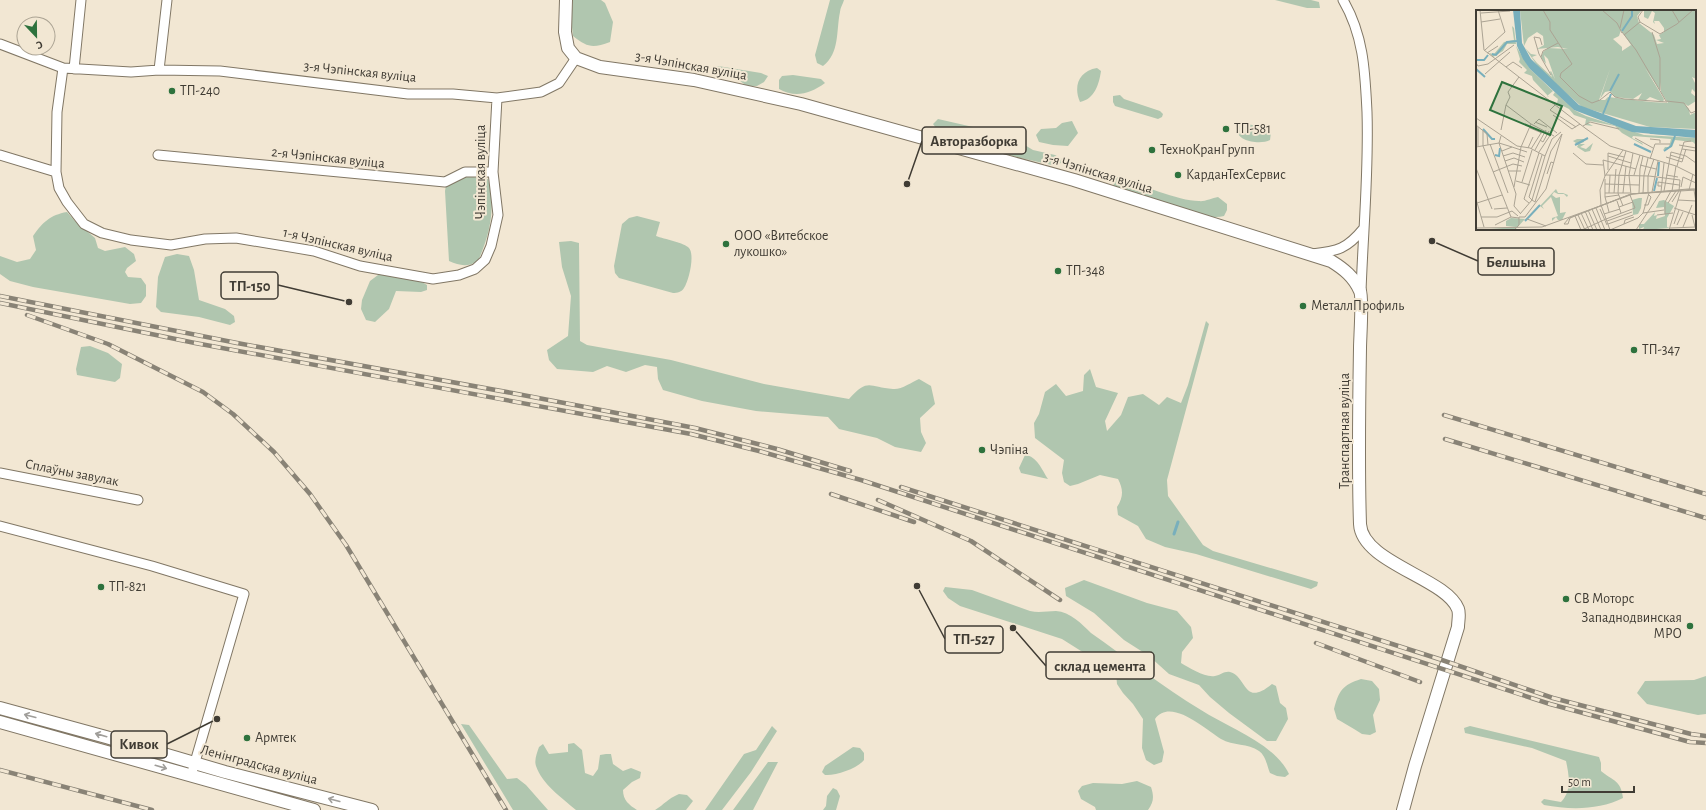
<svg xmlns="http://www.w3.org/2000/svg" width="1706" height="810" font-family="'Alegreya Sans',sans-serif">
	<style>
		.green { fill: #b0c6af }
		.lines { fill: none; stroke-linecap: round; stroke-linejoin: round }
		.stream { stroke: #78afbc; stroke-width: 3 }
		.minor-casing { stroke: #817765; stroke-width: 11 }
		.major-casing { stroke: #817765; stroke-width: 14 }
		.minor { stroke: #fff; stroke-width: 9 }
		.major { stroke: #fff; stroke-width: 12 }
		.rail-casing { stroke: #898376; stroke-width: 4.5 }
		.rail { stroke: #f2e7d3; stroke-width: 3; stroke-dasharray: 9; stroke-linecap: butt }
		.oneway { stroke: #a09e9a }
		.poi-dot { fill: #2e723d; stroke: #f2e7d3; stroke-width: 1.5 }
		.labels { text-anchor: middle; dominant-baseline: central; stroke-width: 4; stroke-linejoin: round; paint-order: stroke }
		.street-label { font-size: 14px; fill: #403c34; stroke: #f2e7d3 }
		.poi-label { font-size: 14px; fill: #403c34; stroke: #f2e7d3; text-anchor: start }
		.inset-river { fill: none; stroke: #78afbc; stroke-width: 2 }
		.inset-road { fill: none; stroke: #aba393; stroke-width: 1 }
		.view { fill: #2e723d; fill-opacity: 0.15; stroke: #2e723d; stroke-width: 2 }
		.inset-edge { fill: none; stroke: #403c34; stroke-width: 2 }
		.leader { fill: none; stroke: #403c34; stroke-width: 1.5 }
		.callout-dot { fill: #403c34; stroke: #f2e7d3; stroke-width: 1.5 }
		.callout { fill: #f2e7d3; stroke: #403c34; stroke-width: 1.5 }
		.callout-label { font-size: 15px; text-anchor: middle; font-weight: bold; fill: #403c34 }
	</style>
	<rect width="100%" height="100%" fill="#f2e7d3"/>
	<!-- green -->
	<path class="green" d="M573,0H601L605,3L613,22L610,42C593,48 588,48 573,36L571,18Z
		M830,0H844C843,4 840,8 840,12C836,31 840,53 823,66L817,63L815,55Z
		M1275,0H1311L1319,2L1320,8H1307Z
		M718,66L761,73L768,76L764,82L757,86H747L733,76H717L713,70Z
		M1097,68L1101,71C1099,84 1095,99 1080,102C1073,86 1079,71 1097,68Z
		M793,75L821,79L825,83C810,94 795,98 779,89V80L782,76Z
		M1120,95L1124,99L1160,111L1163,114L1162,117L1158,119L1115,106L1113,102V96Z
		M938,119L1008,135L1033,150L1055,155L1062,159L1061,163L1052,165L1016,157L962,142L939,132L933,124Z
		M1072,121L1078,133L1068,146L1053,145L1039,142L1036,135L1041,129L1056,128L1062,123Z
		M1240,123L1265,127L1271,132L1270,140C1259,146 1228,140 1240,123Z
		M466,176L488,179C496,208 490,234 478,261C468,267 460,266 449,261L445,191L446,185L454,179Z
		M1118,177C1140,184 1178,201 1199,201C1204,202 1212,198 1218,197L1227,204V210L1224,216C1200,222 1140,196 1114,187L1113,180Z
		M67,212L75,221L95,238L98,248L105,251L125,247L134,254L136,261L127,268L125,272L128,277L141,278L146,285V296L141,303L130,304L33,287L10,281L0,274V256L17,262L30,259L36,250L33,236C43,222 50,215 67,212Z
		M637,216L660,222L656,236C664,239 685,243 689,248C695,255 689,280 684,288C682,292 677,293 673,293L619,278L615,273L614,266L622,224L629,218Z
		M571,241L579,243L580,341L587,345L671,360L764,384L849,399C869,377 869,388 893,389C901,390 912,382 919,379L931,386L935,404L920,418L921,432L926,443L921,452L895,447L877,438L839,429L828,417L756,411L702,401L663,390L658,379L657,367L645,365L626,372L607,366L593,372L557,369L549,360L547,350L568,336L571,296L562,267L559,242Z
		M177,254L189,256L194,270L199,300L225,309L234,316L235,322L230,325L199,317L161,312L156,307L158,277L165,257Z
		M382,272L415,278L427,285V290L421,292L396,291L389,309L375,322L366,320L361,309L362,300L370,281Z
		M1206,321L1209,324L1167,480L1168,496L1203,545L1213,551L1318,582L1317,586L1311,589L1196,554L1165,547L1146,539L1138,526L1118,515L1117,507C1124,496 1123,489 1118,479L1100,475L1078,484L1070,486L1064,482L1062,473L1064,460L1035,438L1034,423L1039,414L1045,392L1056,384L1066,396L1083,391L1084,375L1090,369L1096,387L1118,393L1105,421L1107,431L1121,415L1128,397L1143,394L1159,405L1167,397L1181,403L1188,385Z
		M90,346L108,353L122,364L120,378L115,382L77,375L76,369L81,347Z
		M1025,455C1037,456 1042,470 1048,479L1021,473L1019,468Z
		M1084,580L1147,603L1177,611L1191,627L1193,638L1182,652L1181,663C1190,668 1205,678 1215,676C1221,675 1224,671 1230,672C1247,676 1243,708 1272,684L1276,686L1280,703L1286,708L1288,719L1276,741H1267L1229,713L1210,697L1199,685L1169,674L1149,656L1124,640L1094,613L1066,596L1065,588Z
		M945,587L972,590L1030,611C1039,613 1047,611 1056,611C1070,612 1082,624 1091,633C1128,659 1163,687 1201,710C1229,728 1274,743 1289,774L1285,777L1277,776L1270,773C1267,766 1266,756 1259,751C1248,743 1233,746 1221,739C1206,730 1171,697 1155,719L1164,752L1162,762L1154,765L1146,760L1142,748L1143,719L1133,704L1123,693L1117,684L1116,673L1112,667L1100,663L1062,639L960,606L948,598L943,591Z
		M1706,676V714L1698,715L1647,704L1637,693L1645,681L1694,680Z
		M1361,679L1372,681L1379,689L1380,700L1373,715L1376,732L1370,735L1362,734L1354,729L1337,719L1334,709C1339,691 1342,685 1361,679Z
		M461,724L469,725L507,779L517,778L526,785L548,810H513Z
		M772,726L777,731L751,772L722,810H705L744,754L756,750Z
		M1470,726L1599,757L1601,763V771C1613,781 1621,780 1623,798C1599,810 1571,810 1544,805L1541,802L1544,799L1561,802C1572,791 1569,775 1566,761L1532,748L1465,733L1464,728Z
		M574,743L582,750L585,773L593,776L598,769L600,755L606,754H611L613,764L623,771L631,768L641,772L640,778L632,782L623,790C623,800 629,805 637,810H576C562,798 542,784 536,766C534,760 537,753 539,747L543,744L549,754L568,752V744Z
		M853,747L860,748L864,753V760C858,768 836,776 825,775L822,772L825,766Z
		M768,762H778L753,810H733Z
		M1137,781L1151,787C1154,796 1154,802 1148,810H1096L1095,807L1081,799L1078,791L1082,786L1093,783L1122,784Z
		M833,788L837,790L840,796L836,810H823L826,806L827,796Z
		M679,794L687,795L693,801L686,810H655C665,804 667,799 679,794Z"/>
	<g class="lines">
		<!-- stream -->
		<path class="stream" d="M1174,534L1178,522"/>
		<!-- minor casing -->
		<g class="minor-casing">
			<path id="minor" d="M1343,0C1364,36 1365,72 1367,112C1369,172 1363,232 1361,292
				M0,44L63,68L131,72L159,70L220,71L408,94H453L497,98L541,92L559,83L576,58
				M63,68L57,112L56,172L59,188L67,202L84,224L102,233L131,240L171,245L205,239L236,238L314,251L360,266L433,279L459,275L475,269L485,260L491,246L498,215L493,172L497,98
				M74,69L81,0
				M159,70L167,0
				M0,155L56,172
				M158,155L445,182L465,172H493
				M1312,254C1338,251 1347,249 1364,228
				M0,473L138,500
				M0,526L152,566L244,594L193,769"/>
		</g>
		<!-- major casing -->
		<g class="major-casing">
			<path id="major" d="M566,0L565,32L568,48L576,58L600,67L694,80L801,104L1074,180L1331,261C1344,269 1354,277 1360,291C1363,297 1360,339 1360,348C1359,407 1358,465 1360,524C1362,563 1446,578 1458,609C1460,614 1458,621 1458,627L1415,766L1403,810
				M0,708L106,737L225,772L372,810
				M0,722L314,810"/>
		</g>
		<!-- minor -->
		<use href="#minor" class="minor"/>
		<!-- major -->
		<use href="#major" class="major"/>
		<!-- rail casing -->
		<g class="rail-casing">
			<path id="rail" d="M0,296L237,343L512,393L695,428L777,449L850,471
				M0,303L195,343L691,434L759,451L861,480L1550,704L1690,742L1706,743
				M27,315L108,344L203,392L233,414L274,452L310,494L346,545L506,810
				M1444,415L1706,494
				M1445,439L1706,518
				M901,487L1439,659L1553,698L1691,734L1706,736
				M831,494L914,522
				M878,500L971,541L1060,600
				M1316,643L1420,682
				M0,770L152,810"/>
		</g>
		<!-- rail -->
		<use href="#rail" class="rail"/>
	</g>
	<!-- one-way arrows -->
	<defs><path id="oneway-shaft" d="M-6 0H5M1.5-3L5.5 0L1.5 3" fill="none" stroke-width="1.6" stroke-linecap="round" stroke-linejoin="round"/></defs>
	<g class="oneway">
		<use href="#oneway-shaft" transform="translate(30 716) rotate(-165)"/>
		<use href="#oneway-shaft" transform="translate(101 735) rotate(-164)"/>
		<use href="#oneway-shaft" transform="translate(161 767) rotate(16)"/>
		<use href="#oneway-shaft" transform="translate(334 800) rotate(-165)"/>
	</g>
	<!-- markers -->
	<g class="poi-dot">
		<circle cx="172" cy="91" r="4"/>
		<circle cx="1226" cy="129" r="4"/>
		<circle cx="1152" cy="150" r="4"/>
		<circle cx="1178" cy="175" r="4"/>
		<circle cx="726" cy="244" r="4"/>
		<circle cx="1058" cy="271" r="4"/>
		<circle cx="1303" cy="306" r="4"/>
		<circle cx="1634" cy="350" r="4"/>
		<circle cx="982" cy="450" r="4"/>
		<circle cx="101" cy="587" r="4"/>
		<circle cx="1566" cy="599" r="4"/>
		<circle cx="1690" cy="626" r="4"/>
		<circle cx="247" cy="738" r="4"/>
	</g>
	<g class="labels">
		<!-- street labels -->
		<g class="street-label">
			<text transform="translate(691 66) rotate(10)">3-я Чэпінская вуліца</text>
			<text transform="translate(360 72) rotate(6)">3-я Чэпінская вуліца</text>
			<text transform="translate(328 158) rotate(6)">2-я Чэпінская вуліца</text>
			<text transform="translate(481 172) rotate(-90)">Чэпінская вуліца</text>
			<text transform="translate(1098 173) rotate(17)">3-я Чэпінская вуліца</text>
			<text transform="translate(338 245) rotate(13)">1-я Чэпінская вуліца</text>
			<text transform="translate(1345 431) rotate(-90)">Транспартная вуліца</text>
			<text transform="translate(72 473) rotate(11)">Сплаўны завулак</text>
			<text transform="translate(259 765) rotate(15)">Ленінградская вуліца</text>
		</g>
		<!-- poi labels -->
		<g class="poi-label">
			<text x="180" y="91">ТП-240</text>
			<text x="1234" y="129">ТП-581</text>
			<text x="1160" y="150">ТехноКранГрупп</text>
			<text x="1186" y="175">КарданТехСервис</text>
			<text x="734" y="236">ООО «Витебское<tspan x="734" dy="16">лукошко»</tspan></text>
			<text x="1066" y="271">ТП-348</text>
			<text x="1311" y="306">МеталлПрофиль</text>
			<text x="1642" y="350">ТП-347</text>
			<text x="990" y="450">Чэпіна</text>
			<text x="109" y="587">ТП-821</text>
			<text x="1574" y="599">СВ Моторс</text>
			<text x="1682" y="618" text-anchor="end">Западнодвинская<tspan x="1682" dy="16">МРО</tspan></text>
			<text x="255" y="738">Армтек</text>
		</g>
	</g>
	<!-- overview -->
	<g transform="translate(1476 10)">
		<rect width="220" height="220" fill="#f2e7d3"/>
		<path d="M44,0H166L161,6L163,13L178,25L181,34L188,33L180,30L185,29L183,25L188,22V18L183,11H178L179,14L177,12L179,3L176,1L172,9L168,7V0H220V69L216,67L220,75L219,82L216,79L215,83L220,87V91L212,96L208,93L213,99L214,105L220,102V119L174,117L106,97L65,61L49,38L55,44L61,45L56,47L61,53L76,67L74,62L75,61L79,69L72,49L68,45L70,54L65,48L67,42L72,38L92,39L82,37L61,39L68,35L67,26L61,22L52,28L48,36ZM145,20L155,35L146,41V37L137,29L143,26ZM169,58L184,80L185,72V82L192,93L175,92L132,87L129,90H123L134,59L124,89L129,82L134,81L139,87L157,89L166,83L162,90H170L174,87L187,92L188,89ZM36,16L38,18L40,34H31L27,41L17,47L13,43L18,44L28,32L38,30ZM40,36L54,59L77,81L71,86L73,87L57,70L56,66L48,63L51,60L43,52L44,49ZM79,82L98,100L110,106L168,125L220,128V135L217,132L199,130L196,137L187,140L189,137H193L195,129L157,126L156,128L166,133L167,135L146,123L139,116L114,111L112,113L117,116L109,115L110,109L98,105L93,99L81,93L82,89L77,85ZM101,129H108V132L103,134H109L104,137L110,139L117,133L114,141L109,142L101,137L102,135H99L100,133L97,131ZM80,179L82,183H87L92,185L91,187L88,184H82L78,182L76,185L80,188L84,187V203L90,202L86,210H82L80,207L76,211V208L82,206L75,187L66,196L68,199L64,196ZM163,188H166L165,198L162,204L157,205L156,190ZM188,190L198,196L191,208V217L194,218L167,220L168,217L163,219V214H168L179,202L178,206L181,205L180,209L189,206L188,197L180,198L183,191ZM35,208L49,209L39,220H0L40,217L30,216V211Z" fill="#b0c6af" fill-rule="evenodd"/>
		<path d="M37,0H44L46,33L55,49L103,95L160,116L220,120V128L156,122L98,100L54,59L47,49L41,36Z" fill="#78afbc"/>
		<path class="inset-river" d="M146,21L156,6V0M16,44L20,45L31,32L41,31M0,50H8L12,45M0,59L9,67M134,81L143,64M127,104L135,84M7,119L16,129H19M220,123L187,119L172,121L175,123L220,125M158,134L175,142M99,135L112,128M188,141L195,136L199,126M19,145L23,146L24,138M182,166L183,152M178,181L181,168M49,211L64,195"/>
		<path class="inset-road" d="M4,0L8,40L109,118L134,136L200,156L220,166M67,0L74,12V20L96,54L85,63L84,67L103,86L116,93L124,90L134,82L139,87L148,89L191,92M126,0L141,13L146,23M196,0L203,12M5,3L34,1M5,12L24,9M164,12L184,24L201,14L217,0M144,18L148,0M146,22L160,40L190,91L208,93L215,103L220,101M176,22L184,48V80M148,25L164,12L162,7L167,0M66,35L64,28L58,27L63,44L75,65M9,40L29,22L22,0M11,43L22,36M65,47L67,41L82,33M0,53L2,56L12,54L38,35M30,57L37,52L46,58M9,64L34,42M43,67L32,82L34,87L30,95L55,114L45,137M79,95L74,100L100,117M77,105L96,119L104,114M0,108L41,136L54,138L69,146L56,190L44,204M59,112L71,117M55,114L78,126M58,114L63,109L81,123M0,115L11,124L12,135M107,116L114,112L143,119M2,117V136M54,118L66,123M25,120L30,95M7,121V136L35,207M25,126L23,133L40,184L38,196L44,203M159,128L177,138M174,129L184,130V133M64,130L67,132L73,121M14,134L32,183M203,135L220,138M0,137L23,133L36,137M52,138L57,127M55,139L65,123M206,139L220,141M59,140L70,120M26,141L36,137L51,142M63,142L75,124M97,143L110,154L127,155M194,145L207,149M27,146L37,143L49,147M69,146L76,129L85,122M132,146L155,153M190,147L206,152L210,139M174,149L179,134H194M29,151L38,148L48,152M164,155L180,159M201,156L208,132L215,131M0,158L16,199M132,160V143L148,147M32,161H45M17,162L37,154L46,156M71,164L75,152L78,153M130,165L173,166L204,170L203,181L196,192M158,165L164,145M190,165L202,167M129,166L127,150L160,159M129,169V187L133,202M40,171L54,175M46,172L56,140M129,174L163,175M185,176H182V172L203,175M38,177L45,137M205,177L207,167L220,173M212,179H218L220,180L155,184L94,208L92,214H88L93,208L155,184ZM213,180L217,164M218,180L220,192M188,181L195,142L210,146L220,153M196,181L200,156M172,182V166L178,149M176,182L182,151M129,183H154M133,183L134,165M138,183L140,159M147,183L150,156M163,183L164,159L167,146M167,183L168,165L172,148M155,185L153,165L157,143M129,187L143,185M0,189L8,217M56,190L59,192L75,141L86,124M56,190L53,187L66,145M202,190L220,191M141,191L145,203M1,193L26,185M53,193L48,189L63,143M192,193L200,181M168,195H172L175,187L173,185M147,196L142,183L143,165L150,141M143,197L157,192M120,198L129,220M198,198L220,205M18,199L31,198M116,199L125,220M124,199L131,215M112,200L121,220M109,201L117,220M105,203L113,220M167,203L173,183M128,204L144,199M189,204V192L195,181M102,205L109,220M181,205L197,203M216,205L219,217M99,206L105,220M5,207H21L36,201L42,206M43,207H49L70,179L86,124M51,209L70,216M130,209L159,198L154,185M131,211L156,202M132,214L157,205M148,214L149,210L158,207M198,214L203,200M19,215L35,207L43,208M201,215L207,202M207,217L216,195M0,218L66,217L157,184L220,179M194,218L220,217M38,220L43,215V207M106,220L130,209M134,220L162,208L167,203L188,200M134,220L125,195L124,180L129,166L147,140M160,220L185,182L188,153M193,220L205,180"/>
		<path class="view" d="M26,72L86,96L74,125L14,100Z"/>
		<rect width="220" height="220" class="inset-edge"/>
	</g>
	<!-- callouts -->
	<path class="leader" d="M907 184L922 141M1432 241L1478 261M349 302L278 285M917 586L945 639M1013 628L1046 666M217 719L167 744"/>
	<g class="callout-dot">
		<circle cx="907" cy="184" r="4"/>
		<circle cx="1432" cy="241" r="4"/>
		<circle cx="349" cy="302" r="4"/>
		<circle cx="917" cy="586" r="4"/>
		<circle cx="1013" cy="628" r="4"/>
		<circle cx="217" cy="719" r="4"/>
	</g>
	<g class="callout">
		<rect x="922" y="127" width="104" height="27" rx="4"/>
		<rect x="1478" y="248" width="76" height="27" rx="4"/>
		<rect x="221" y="272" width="57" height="27" rx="4"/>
		<rect x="945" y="626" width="58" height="27" rx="4"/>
		<rect x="1046" y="652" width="108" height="27" rx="4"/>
		<rect x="111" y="731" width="56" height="27" rx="4"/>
	</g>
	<g class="callout-label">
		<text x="974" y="146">Авторазборка</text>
		<text x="1516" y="267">Белшына</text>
		<text x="250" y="291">ТП-150</text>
		<text x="974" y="644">ТП-527</text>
		<text x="1100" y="671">склад цемента</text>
		<text x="139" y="749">Кивок</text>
	</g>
	<!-- north arrow -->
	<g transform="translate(36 36) rotate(158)"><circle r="19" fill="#f2e7d3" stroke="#aba393"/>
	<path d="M0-3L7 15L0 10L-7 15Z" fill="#2e723d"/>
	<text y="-6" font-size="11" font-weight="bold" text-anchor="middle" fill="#403c34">С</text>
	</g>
	<!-- scale -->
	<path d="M1562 786v6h72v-6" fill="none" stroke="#403c34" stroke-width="2"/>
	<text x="1568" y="786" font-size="12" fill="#403c34" stroke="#f2e7d3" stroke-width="3" paint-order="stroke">50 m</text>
</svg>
